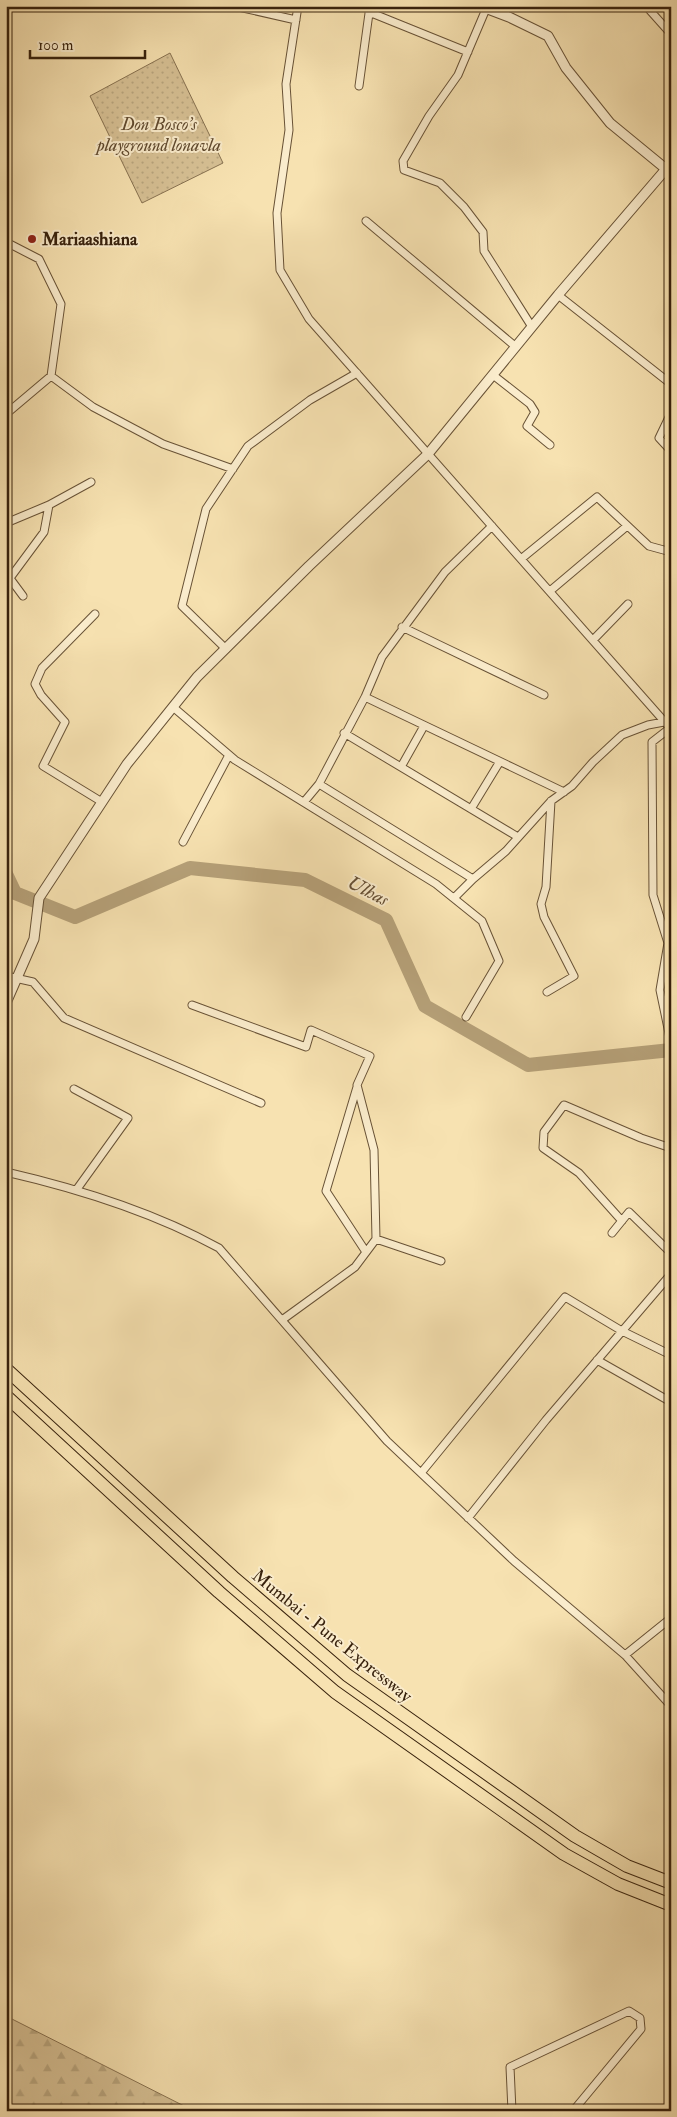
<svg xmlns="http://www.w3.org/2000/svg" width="677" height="2117" font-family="'IM FELL Double Pica',serif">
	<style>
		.forest { fill: url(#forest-firs); stroke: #887251 }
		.park { fill: url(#park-dots); stroke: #887251 }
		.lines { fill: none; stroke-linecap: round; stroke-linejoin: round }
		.river { stroke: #b6a179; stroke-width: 14 }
		.minor-casing { stroke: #685236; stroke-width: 9 }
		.tertiary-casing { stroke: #685236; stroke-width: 11 }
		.motorway-casing { stroke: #38220d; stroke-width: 14 }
		.minor { stroke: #faeccc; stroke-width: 7 }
		.tertiary { stroke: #faeccc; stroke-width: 9 }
		.motorway { stroke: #f7e2b1; stroke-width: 12 }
		.poi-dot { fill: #8f2418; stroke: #faeccc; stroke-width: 2 }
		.labels { text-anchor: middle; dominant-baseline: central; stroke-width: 4; stroke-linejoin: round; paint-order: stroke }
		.park-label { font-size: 18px; font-style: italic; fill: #604a2f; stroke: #faeccc }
		.poi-label { font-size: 18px; font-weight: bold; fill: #38220d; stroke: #faeccc; text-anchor: start }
		.street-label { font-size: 18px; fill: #38220d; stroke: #faeccc }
		.water-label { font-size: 19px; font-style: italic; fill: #644e33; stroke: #faeccc }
	</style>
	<defs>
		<pattern id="forest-firs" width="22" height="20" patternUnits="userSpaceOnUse" patternTransform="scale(1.25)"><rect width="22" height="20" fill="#d7c195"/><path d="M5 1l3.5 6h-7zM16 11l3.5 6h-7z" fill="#b9a67f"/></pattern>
		<pattern id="park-dots" width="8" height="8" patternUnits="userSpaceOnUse" patternTransform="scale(1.25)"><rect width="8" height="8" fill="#d7c195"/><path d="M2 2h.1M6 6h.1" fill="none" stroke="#b9a67f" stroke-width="1.8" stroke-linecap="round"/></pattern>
	</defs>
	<rect width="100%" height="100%" fill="#f7e2b1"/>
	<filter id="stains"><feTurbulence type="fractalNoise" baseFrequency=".004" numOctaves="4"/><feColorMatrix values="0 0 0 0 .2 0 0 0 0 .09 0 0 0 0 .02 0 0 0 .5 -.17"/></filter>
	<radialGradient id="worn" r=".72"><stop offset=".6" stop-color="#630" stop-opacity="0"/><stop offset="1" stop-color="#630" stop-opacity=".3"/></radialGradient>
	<!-- forest -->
	<path class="forest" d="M6,2016L194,2111H6Z"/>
	<!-- park -->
	<path class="park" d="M170,53L223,163L142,203L90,96Z"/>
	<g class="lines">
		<!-- river -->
		<path class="river" d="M6,874L15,893L75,917L190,868L305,880L386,920L425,1006L528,1065L671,1050"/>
		<!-- minor casing -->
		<g class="minor-casing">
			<path id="minor" d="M234,6L296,20
				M298,6L286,84L289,130L277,213L280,270L309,319L671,729
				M646,6L671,34
				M486,9L458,75L429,116L403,161L404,170L440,183L464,207L483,232L484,251L532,327
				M369,12L468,52
				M359,86L370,6
				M366,221L516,347
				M6,242L39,259L61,304L51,376L6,414
				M558,295L671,384
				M493,375L530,404L535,412L527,426L550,445
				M51,376L93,407L163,444L233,469
				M671,413L659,438L671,451
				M6,523L49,505L91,482
				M521,559L597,497L649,546L671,552
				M6,573L23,596
				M10,578L44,532L49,505
				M550,591L627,526
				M95,614L42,668L35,684L41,695L65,722L43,766L102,802
				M402,627L544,695
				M593,640L628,604
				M226,649L182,606L206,509L248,446L310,400L357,373
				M365,697L564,792
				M173,707L235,760L436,884L482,921L499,961L466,1017
				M670,728L652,742L653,895L668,943L660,990L670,1038
				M344,733L518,837
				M401,767L424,726
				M319,784L365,697L382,657L445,572L492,526
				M304,802L319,784L473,879L454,898
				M471,809L499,763
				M183,842L229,755
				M473,879L506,851L551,801L572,786L593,762L622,735L648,725L664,722
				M6,976L33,982L64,1018L261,1103
				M547,992L574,976L544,917L541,904L546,887L551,801
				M192,1005L306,1047L311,1030L370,1056L357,1085L374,1150L376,1239L355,1267L282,1320
				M357,1087L326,1191L366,1252
				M74,1089L128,1118L77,1189
				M6,1172C80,1189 153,1212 219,1248L387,1441L514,1561L625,1655L671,1706
				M622,1221L579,1173L543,1148L544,1132L564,1105L641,1138L671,1148
				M612,1233L629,1212L671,1253
				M376,1239L441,1261
				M597,1360L671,1402
				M421,1473L565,1297L622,1331L671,1355
				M468,1518L546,1420L671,1274
				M625,1655L671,1618
				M512,2111L510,2067L629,2011L640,2018L641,2029L573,2111"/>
		</g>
		<!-- tertiary casing -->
		<g class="tertiary-casing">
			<path id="tertiary" d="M480,6L509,17L548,36L566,68L610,123L666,169L671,164
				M6,1003L34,939L39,898L127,764L197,677L309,566L428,454L558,295L666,169"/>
		</g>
		<!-- motorway casing -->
		<g class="motorway-casing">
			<path id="motorway" d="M6,1369L233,1577L347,1675L575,1836L627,1866L671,1883
				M6,1396L219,1592L335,1692L564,1854L618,1884L671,1905"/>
		</g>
		<!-- minor -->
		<use href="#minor" class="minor"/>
		<!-- tertiary -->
		<use href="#tertiary" class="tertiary"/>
		<!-- motorway -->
		<use href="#motorway" class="motorway"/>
	</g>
	<!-- markers -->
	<circle class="poi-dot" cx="32" cy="239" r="5"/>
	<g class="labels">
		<!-- park labels -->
		<g class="park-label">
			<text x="159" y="124">Don Bosco's<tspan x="159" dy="21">playground lonavla</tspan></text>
		</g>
		<!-- poi labels -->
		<g class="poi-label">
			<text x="42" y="239">Mariaashiana</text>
		</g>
		<!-- street labels -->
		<g class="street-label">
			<text transform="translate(332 1636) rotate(39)">Mumbai - Pune Expressway</text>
		</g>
		<!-- water labels -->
		<g class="water-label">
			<text transform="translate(368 891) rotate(27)">Ulhas</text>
		</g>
	</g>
	<!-- margin -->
	<rect width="677" height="2117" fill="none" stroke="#f7e2b1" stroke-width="25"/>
	<rect x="8" y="8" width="662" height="2102" fill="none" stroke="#38220d" stroke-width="2.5"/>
	<rect x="12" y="12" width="652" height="2092" fill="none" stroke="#38220d"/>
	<!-- scale -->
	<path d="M30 50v8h115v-8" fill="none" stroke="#38220d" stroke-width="2.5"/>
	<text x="38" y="50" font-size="15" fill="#38220d" stroke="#faeccc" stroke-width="4" paint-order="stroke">100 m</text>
	<rect width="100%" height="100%" filter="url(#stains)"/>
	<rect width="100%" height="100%" fill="url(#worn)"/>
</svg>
